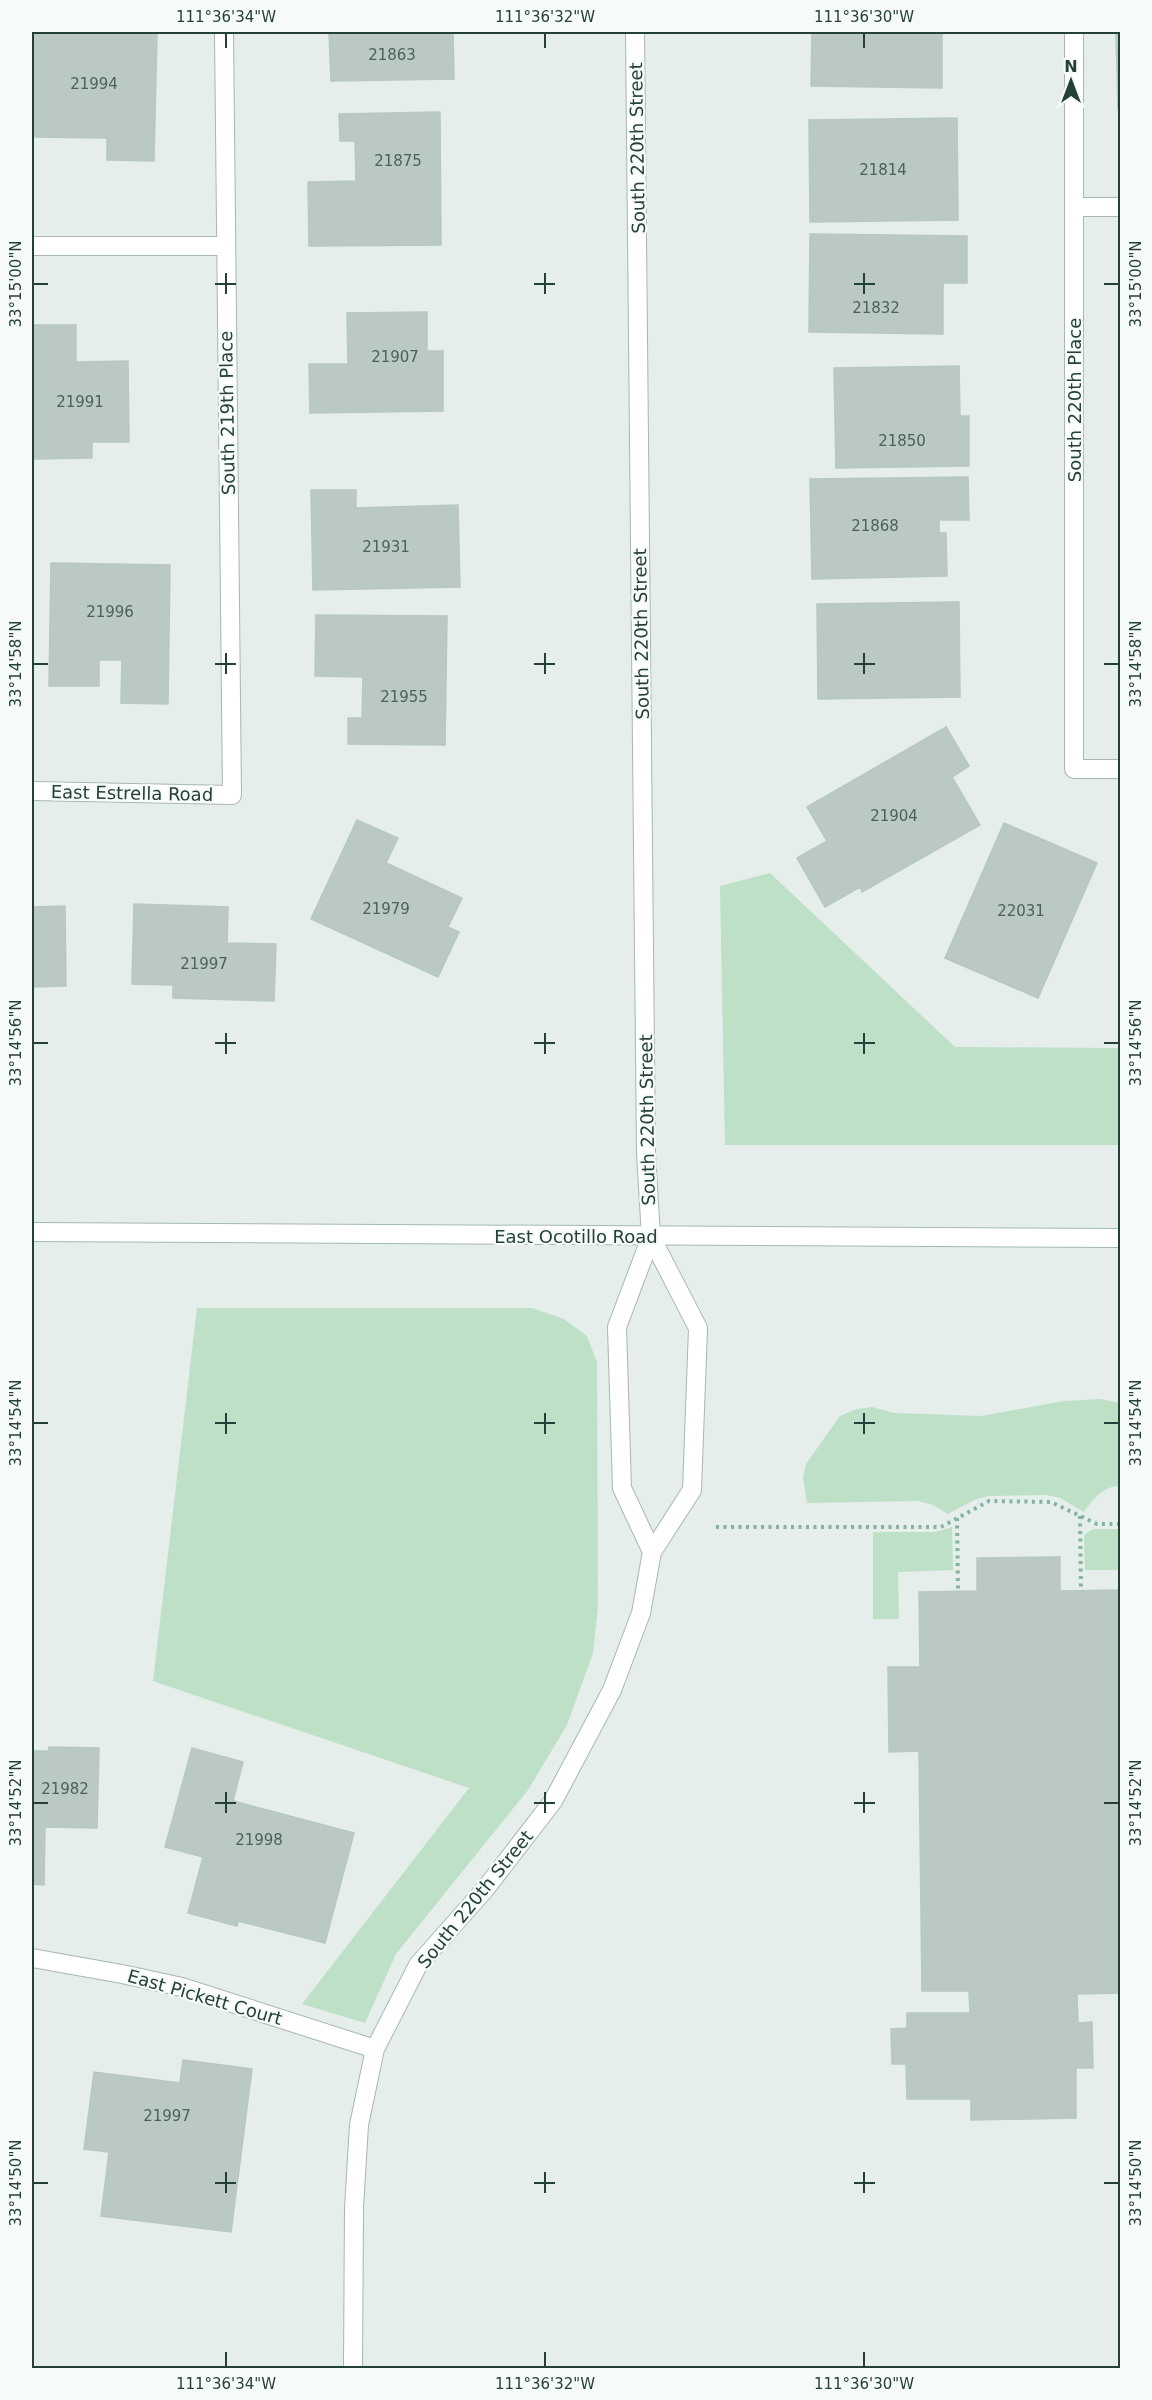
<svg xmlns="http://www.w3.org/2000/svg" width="1152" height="2400" font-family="'DejaVu Sans',sans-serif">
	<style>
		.green { fill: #bde0c6 }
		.building { fill: #bac9c3; stroke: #b7c8c0; stroke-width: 1.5 }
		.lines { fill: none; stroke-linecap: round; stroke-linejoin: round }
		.minor-casing { stroke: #a7b7b1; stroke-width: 20 }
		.secondary-casing { stroke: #a3bab1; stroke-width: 20 }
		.path { stroke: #84b3a3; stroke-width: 4; stroke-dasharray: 3 4.5; stroke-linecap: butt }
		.minor { stroke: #fff; stroke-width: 18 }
		.secondary { stroke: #fff; stroke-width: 18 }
		.ticks { fill: none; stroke: #234138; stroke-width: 2 }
		.labels { text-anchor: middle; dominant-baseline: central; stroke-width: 4.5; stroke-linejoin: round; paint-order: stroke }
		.number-label { font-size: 15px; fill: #49635b }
		.street-label { font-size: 18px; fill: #234138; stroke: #f6faf8 }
		.neatline { fill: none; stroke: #234138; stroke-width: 2 }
		.ticks-label { font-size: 15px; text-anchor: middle; fill: #234138 }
	</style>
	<rect width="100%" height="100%" fill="#e5eeea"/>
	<!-- green -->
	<path class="green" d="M770,873L955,1047L1120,1048V1145H725L720,886Z
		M197,1308H532L564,1319L587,1336L597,1362L598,1607L593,1653L567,1725L528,1790L396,1954L365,2023L302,2004L469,1788L153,1681Z
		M1100,1399L1120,1403V1486C1104,1485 1092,1500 1084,1512L1060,1498L1047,1495L988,1496L974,1500L948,1514L933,1505L918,1501L807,1503L803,1477L806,1464L840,1416L857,1409L872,1407L894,1413L981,1416L1064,1401Z
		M952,1527L953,1570L898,1572L899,1619H873V1532H935Z
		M1093,1529H1120V1570H1085L1084,1535Z"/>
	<!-- building -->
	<path class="building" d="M32,32H157L154,161L107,160V138L32,137Z
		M329,32H453L454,79L331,81Z
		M812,32H942V88L811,86Z
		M1116,32H1120V109H1118Z
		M440,112L441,245L309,246L308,182L356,181L355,141H340L339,114Z
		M957,118L958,220L810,222L809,120Z
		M810,234L967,236V283H943V334L809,332Z
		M427,312V351H443V411L310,413L309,364H348L347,313Z
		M32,325H76V362L128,361L129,442H92V458L32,459Z
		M959,366L960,416H969V466L836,468L834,368Z
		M968,477L969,520H939V533H946L947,576L812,579L810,479Z
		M311,490H356V508L458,505L460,587L313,590Z
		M51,563L170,565L168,704L121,703L122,660H99V686H49Z
		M959,602L960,697L818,699L817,604Z
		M316,615L447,616L445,745L348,744V718H362L363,677L315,676Z
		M946,727L969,766L952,777L980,825L862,892L860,887L825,907L797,858L827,841L807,807Z
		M357,820L398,838L386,863L462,898L448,927L459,932L438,977L311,919Z
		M1004,823L1097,863L1038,998L945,958Z
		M134,904L228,907L227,943L276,944L274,1001L173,998V985L132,984Z
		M65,906L66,986L32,987V907Z
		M1060,1557V1591L1120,1590V1993L1077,1994L1078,2023L1092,2022L1093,2068H1076V2118L971,2120V2099H907L906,2064H892L891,2029L907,2028V2013H970L969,1991H922L919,1751L889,1752L888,1667H920L919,1592L977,1591V1558Z
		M49,1747L99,1748L97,1828L45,1827L44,1885L32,1884V1751H49Z
		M192,1748L243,1762L233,1801L354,1833L325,1943L238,1921L237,1926L188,1913L203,1857L165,1847Z
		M32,2029H33L32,2164Z
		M183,2060L252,2069L231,2232L101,2216L109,2152L84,2149L94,2072L180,2083Z"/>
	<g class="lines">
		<!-- minor casing -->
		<g class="minor-casing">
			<path id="minor" d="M635,32L646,1153L651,1237L617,1327L622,1488L652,1552
				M1074,32V769H1120
				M1074,207H1120
				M32,246H226
				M32,791L232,795L224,32
				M32,1958L122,1974L182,1987L375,2049
				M353,2368L354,2208L359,2125L375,2049L418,1965L486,1888L553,1801L612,1690L641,1613L652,1552L692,1490L698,1328L651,1237"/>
		</g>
		<!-- secondary casing -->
		<g class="secondary-casing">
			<path id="secondary" d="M32,1232L1120,1238"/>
		</g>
		<!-- path -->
		<path class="path" d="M1080,1516L1081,1591
			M957,1518L958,1591
			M716,1527H941L989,1501L1051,1502L1097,1524H1120"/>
		<!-- minor -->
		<use href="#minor" class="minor"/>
		<!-- secondary -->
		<use href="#secondary" class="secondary"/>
	</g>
	<!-- ticks -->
	<path class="ticks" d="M226,33V48M545,33V48M864,33V48M226,273V294M545,273V294M864,273V294M33,284H48M215,284H236M534,284H555M854,284H875M1104,284H1119M226,653V674M545,653V674M864,653V674M33,664H48M215,664H236M534,664H555M854,664H875M1104,664H1119M226,1033V1054M545,1033V1054M864,1033V1054M33,1043H48M215,1043H236M534,1043H555M854,1043H875M1104,1043H1119M226,1413V1434M545,1413V1434M864,1413V1434M33,1423H48M215,1423H236M534,1423H555M854,1423H875M1104,1423H1119M226,1792V1813M545,1792V1813M864,1792V1813M33,1803H48M215,1803H236M534,1803H555M854,1803H875M1104,1803H1119M226,2172V2193M545,2172V2193M864,2172V2193M33,2183H48M215,2183H236M534,2183H555M854,2183H875M1104,2183H1119M226,2352V2367M545,2352V2367M864,2352V2367"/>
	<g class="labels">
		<!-- number labels -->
		<g class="number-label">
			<text x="392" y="55">21863</text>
			<text x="94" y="84">21994</text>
			<text x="398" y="161">21875</text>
			<text x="883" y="170">21814</text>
			<text x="876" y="308">21832</text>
			<text x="395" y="357">21907</text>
			<text x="80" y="402">21991</text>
			<text x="902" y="441">21850</text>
			<text x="875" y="526">21868</text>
			<text x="386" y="547">21931</text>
			<text x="110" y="612">21996</text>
			<text x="404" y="697">21955</text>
			<text x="894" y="816">21904</text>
			<text x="386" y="909">21979</text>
			<text x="1021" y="911">22031</text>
			<text x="204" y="964">21997</text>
			<text x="65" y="1789">21982</text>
			<text x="259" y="1840">21998</text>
			<text x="167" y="2116">21997</text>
		</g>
		<!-- street labels -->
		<g class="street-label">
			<text transform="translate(637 148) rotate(-91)">South 220th Street</text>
			<text transform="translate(1074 400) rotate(-90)">South 220th Place</text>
			<text transform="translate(227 413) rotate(-91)">South 219th Place</text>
			<text transform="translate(641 634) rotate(-91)">South 220th Street</text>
			<text transform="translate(132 793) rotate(1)">East Estrella Road</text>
			<text transform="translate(647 1120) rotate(-91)">South 220th Street</text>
			<text x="576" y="1236">East Ocotillo Road</text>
			<text transform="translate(475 1899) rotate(-51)">South 220th Street</text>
			<text transform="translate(205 1997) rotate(16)">East Pickett Court</text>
		</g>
	</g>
	<!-- border -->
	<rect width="1152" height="2400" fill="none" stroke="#f6faf8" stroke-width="66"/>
	<!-- north arrow -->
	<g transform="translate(1071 81)" stroke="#f6faf8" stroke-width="4.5" paint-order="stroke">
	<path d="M0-4.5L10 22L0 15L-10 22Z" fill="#234138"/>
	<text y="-9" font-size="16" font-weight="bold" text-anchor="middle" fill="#234138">N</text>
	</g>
	<rect x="33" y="33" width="1086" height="2334" class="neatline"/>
	<g class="ticks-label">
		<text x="226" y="22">111°36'34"W</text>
		<text x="545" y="22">111°36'32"W</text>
		<text x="864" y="22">111°36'30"W</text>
		<text transform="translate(16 284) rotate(-90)" y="5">33°15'00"N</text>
		<text transform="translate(1136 284) rotate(-90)" y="5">33°15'00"N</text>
		<text transform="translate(16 664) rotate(-90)" y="5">33°14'58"N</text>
		<text transform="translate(1136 664) rotate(-90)" y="5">33°14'58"N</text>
		<text transform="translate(16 1043) rotate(-90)" y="5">33°14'56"N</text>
		<text transform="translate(1136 1043) rotate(-90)" y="5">33°14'56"N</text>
		<text transform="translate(16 1423) rotate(-90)" y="5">33°14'54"N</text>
		<text transform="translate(1136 1423) rotate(-90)" y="5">33°14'54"N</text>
		<text transform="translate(16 1803) rotate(-90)" y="5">33°14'52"N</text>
		<text transform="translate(1136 1803) rotate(-90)" y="5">33°14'52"N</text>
		<text transform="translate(16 2183) rotate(-90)" y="5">33°14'50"N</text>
		<text transform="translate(1136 2183) rotate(-90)" y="5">33°14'50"N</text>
		<text x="226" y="2389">111°36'34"W</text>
		<text x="545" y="2389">111°36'32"W</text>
		<text x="864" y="2389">111°36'30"W</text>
	</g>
</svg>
